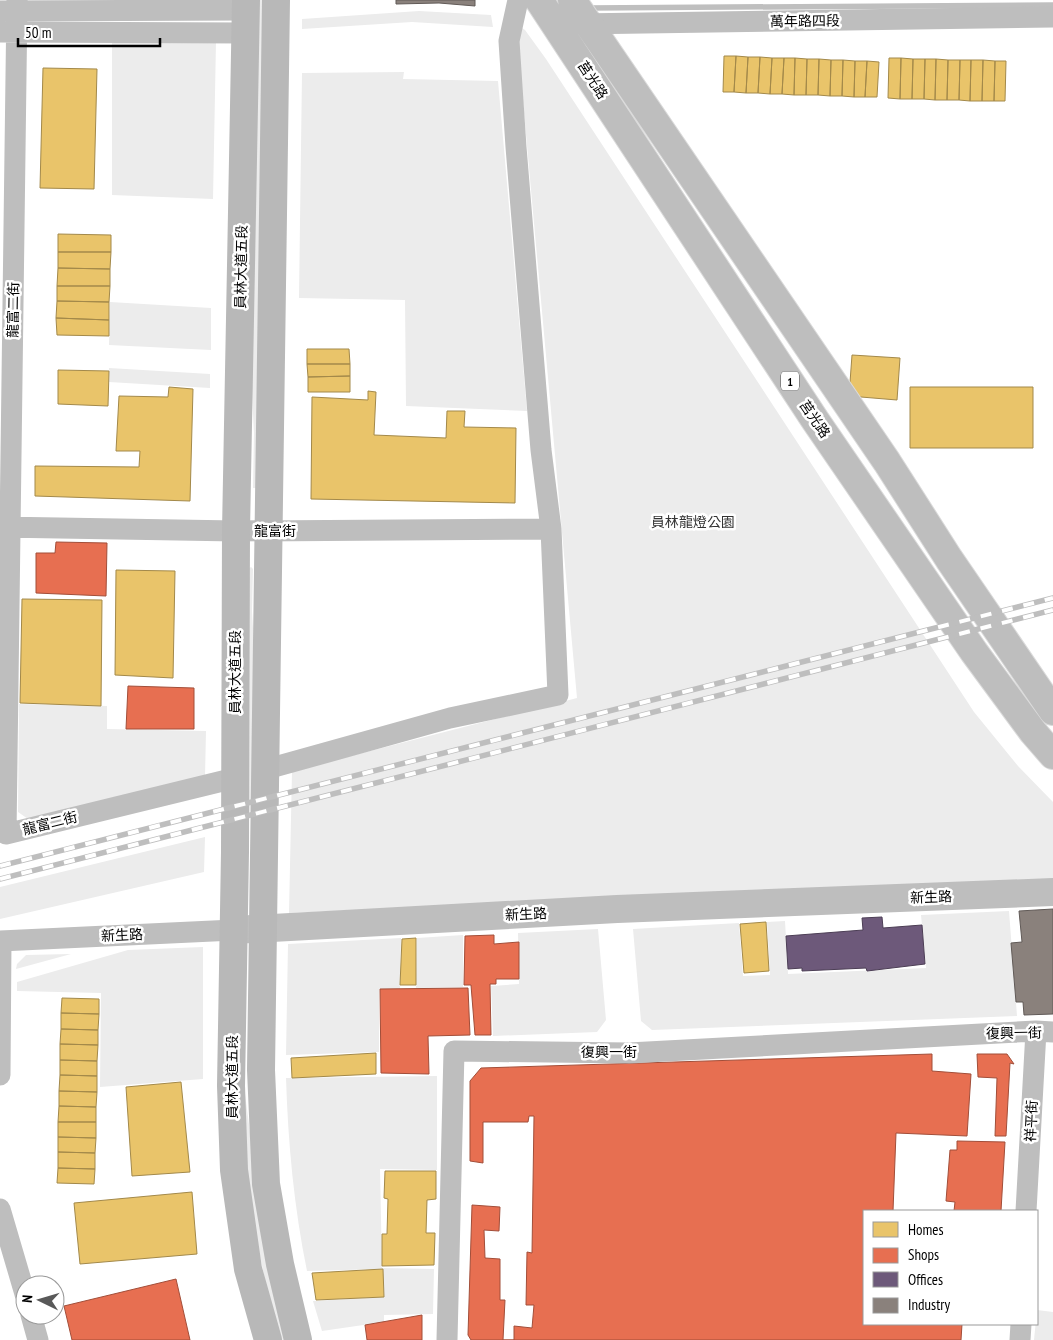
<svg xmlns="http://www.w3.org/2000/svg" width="1053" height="1340" font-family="'PT Sans Narrow','Noto Sans TC',sans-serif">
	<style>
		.green { fill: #ececec }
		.homes { fill: #e9c46a; stroke: #a3894a }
		.shops { fill: #e76f51; stroke: #a24e39 }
		.offices { fill: #6d597a; stroke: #4c3e55 }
		.industry { fill: #8a817c; stroke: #615a57 }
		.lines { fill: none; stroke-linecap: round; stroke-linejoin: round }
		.stream { stroke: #bfbfbf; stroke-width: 5.5 }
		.primary-casing { stroke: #dbdbdb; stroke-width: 30 }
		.minor { stroke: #bebebe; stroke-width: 21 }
		.tertiary { stroke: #bebebe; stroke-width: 28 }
		.secondary { stroke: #b8b8b8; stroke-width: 28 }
		.primary { stroke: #bebebe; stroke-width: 28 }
		.rail-casing { stroke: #bebebe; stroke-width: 5.5 }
		.rail { stroke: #fff; stroke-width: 4; stroke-dasharray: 11; stroke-linecap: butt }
		.labels { text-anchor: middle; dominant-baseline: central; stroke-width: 5; stroke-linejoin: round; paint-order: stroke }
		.shield { fill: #fff; stroke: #4c4c4c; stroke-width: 1 }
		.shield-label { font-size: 12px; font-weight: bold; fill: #000 }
		.street-label { font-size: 14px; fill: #000; stroke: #fff }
		.park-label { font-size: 14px; fill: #333; stroke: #fff }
	</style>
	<rect width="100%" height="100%" fill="#fff"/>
	<!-- green -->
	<path class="green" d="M255,0H266L258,488H253L254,433L251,372Z
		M419,11L491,15L493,27L412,22L302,29V19Z
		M516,24L525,30L546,59L974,712L1018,766L1053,802V879L289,913L292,771L577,698Z
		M112,38L216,41L213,199L112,195Z
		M404,72L403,79L498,81L527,411L406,406L405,300L299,298L302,73Z
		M110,302L211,308V350L109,345Z
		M109,368L210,374V388L109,382Z
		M251,567L253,569L252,611L256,679L251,818L246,805L248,569Z
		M19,704L107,706V729L206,731L205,777L31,821L18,812Z
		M205,837L204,872L0,919V887Z
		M1009,911L1017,1016L652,1030L641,1021L633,929L739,923L743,976L770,975L767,922L785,921L788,974L926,968L921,915Z
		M598,929L606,1020L597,1032L493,1036L491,986L519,984L518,933Z
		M463,935V987L416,988L417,938Z
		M401,938L400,989H379V1052L286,1055L288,944Z
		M203,947V1079L100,1087L101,993L17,991V982L128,950Z
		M71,954L16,969L17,964L26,955Z
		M437,1076V1170L380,1169L382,1268L434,1269L433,1314L384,1315V1322L322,1331L313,1301L382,1297V1269L307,1271C294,1207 288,1143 286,1078Z
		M245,1094L265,1247L286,1340H280C264,1278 249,1216 245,1151C243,1132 241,1113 245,1094Z
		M1037,1310L1053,1312V1340H1034Z"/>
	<!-- homes -->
	<path class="homes" d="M724,56H736L734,92H723Z
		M736,56L748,57L746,93L734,92Z
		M748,57H760L758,93H746Z
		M760,57L772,58L770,94L758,93Z
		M772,58H784L782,94H770Z
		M784,58H795L794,95L782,94Z
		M795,58L807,59L806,95H794Z
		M889,58H901L900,99L888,98Z
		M901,58L913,59L912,99H900Z
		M807,59H819L818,95H806Z
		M819,59L831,60L830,96L818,95Z
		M913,59H925L924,99H912Z
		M925,59H936L935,100L924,99Z
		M936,59L948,60L947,100H935Z
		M831,60H843L842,96H830Z
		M843,60L855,61L854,97L842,96Z
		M948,60H960L959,100H947Z
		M960,60H971L970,101L959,100Z
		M971,60H983L982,101H970Z
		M983,60L995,61L994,101H982Z
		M855,61H867L865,97H854Z
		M867,61L879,62L877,97H865Z
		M995,61H1006L1005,101H994Z
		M43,68L97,69L94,189L40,188Z
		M58,234L111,235V252H58Z
		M58,252H111L110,269L58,268Z
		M58,268L110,269V286H57Z
		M57,286H110L109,302L57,301Z
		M57,301L109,302V320L56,318Z
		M56,318L109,320V336L57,335Z
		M307,349H349L350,364H307Z
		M852,355L900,358L897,400L849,396Z
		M307,364H350V376L308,377Z
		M58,370L109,371L108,406L58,404Z
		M350,376V392H308V377Z
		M169,387L193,389L190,501L35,496V466L139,467L140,451H116L119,396L168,397Z
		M910,387H1033V448H910Z
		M368,391L376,392L374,435L446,438L447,411H465L464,427L516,428L515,503L311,499L312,397L368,400Z
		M116,570L175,571L173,678L115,675Z
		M22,599L102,600L101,706L20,703Z
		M766,922L769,971L744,973L740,924Z
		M416,938V985H400L402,939Z
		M62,998L99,999V1014L61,1013Z
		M61,1013L99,1014L98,1030L61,1029Z
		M61,1029L98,1030V1045L60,1044Z
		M60,1044L98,1045L97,1061L60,1060Z
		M376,1053V1074L292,1078L291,1058Z
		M60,1060L97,1061V1076L60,1075Z
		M60,1075L97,1076V1092L59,1091Z
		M181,1082L190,1172L132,1176L126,1087Z
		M59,1091L97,1092L96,1107L59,1106Z
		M59,1106L96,1107V1122H58Z
		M58,1122H96V1138L58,1137Z
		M58,1137L96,1138L95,1153L58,1152Z
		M58,1152L95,1153V1169L58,1168Z
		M58,1168L95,1169L94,1184L57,1183Z
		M385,1171H436V1199L427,1200L426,1233H435L434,1265L382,1266V1234H387L388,1199L384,1198Z
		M192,1192L197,1254L80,1264L74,1203Z
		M383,1269L384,1297L316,1300L312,1273Z"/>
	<!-- shops -->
	<path class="shops" d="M56,542L107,543L106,596L36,593V553H55Z
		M128,686L194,688V729H126Z
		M494,935V944L519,942V979H496V984H490L491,1035H475L471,985H464L465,936Z
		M468,988L470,1035L428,1036L429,1074L381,1073L380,989Z
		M932,1054V1071L971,1074L967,1136L896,1133L893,1211H864V1324H962L961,1340H471L468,1335L472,1205L500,1207L499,1231L484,1230L485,1258L500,1259V1300H505L503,1340H514V1326L532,1328L534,1305H526L527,1252L532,1253L534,1116H529L528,1122H483V1163L470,1161V1081L481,1068Z
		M977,1054H1007L1014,1064L1010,1063L1006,1136H995L997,1078L978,1077Z
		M957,1141L1005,1142L1001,1211H954L955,1202L946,1201L950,1150H957Z
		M176,1279L190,1340H72L64,1306Z
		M422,1315V1340H367L365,1325Z"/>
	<!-- offices -->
	<path class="offices" d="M882,917L883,928L922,925L925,964L867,971L866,968L802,971V968L788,969L786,936L863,930L862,918Z"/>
	<!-- industry -->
	<path class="industry" d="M396,0H475V6L439,3L396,4Z
		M1053,909V1014L1024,1015L1023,1002H1016L1011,943L1022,942L1019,911Z"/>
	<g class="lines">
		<!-- stream -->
		<path class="stream" d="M588,8L1053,5"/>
		<!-- primary casing -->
		<g class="primary-casing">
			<path id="primary" d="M539,0L815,420L974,652L1033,732L1053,755
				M572,0L887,462L949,559L1053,711"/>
		</g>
		<!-- minor -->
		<path class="minor" d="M17,0L6,834L235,778
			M0,11L246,10
			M577,24L1053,17
			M0,32L245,33
			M0,527L236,531L551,529
			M267,769L450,718L558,695L551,529L541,450L516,147L509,41L518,0
			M0,941L234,930
			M0,1075L1,941
			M0,1209L25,1294
			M1026,1211L1036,1031
			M31,1315L38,1340
			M447,1340L454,1051L629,1053L1036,1031L1053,1032
			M1020,1340L1021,1324"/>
		<!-- tertiary -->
		<path class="tertiary" d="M234,930L617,909L1053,892"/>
		<!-- secondary -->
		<path class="secondary" d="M246,0L236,531L235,852L231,1086L234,1170L248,1269L268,1340
			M276,0L261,1070L266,1184L280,1264L298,1340"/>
		<!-- primary -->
		<use href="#primary" class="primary"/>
		<!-- rail casing -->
		<g class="rail-casing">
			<path id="rail" d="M0,866L1053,598
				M0,879L1053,610"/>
		</g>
		<!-- rail -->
		<use href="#rail" class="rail"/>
	</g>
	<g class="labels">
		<!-- shield labels -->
		<rect class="shield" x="781" y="371.5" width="18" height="19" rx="4"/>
		<g class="shield-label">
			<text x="790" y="381">1</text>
		</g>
		<!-- street labels -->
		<g class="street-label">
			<text transform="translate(805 21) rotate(-1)">萬年路四段</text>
			<text transform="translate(593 80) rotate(57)">莒光路</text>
			<text transform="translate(241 267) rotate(-89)">員林大道五段</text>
			<text transform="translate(13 310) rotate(-89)">龍富二街</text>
			<text transform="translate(815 419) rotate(56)">莒光路</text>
			<text x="275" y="531">龍富街</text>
			<text transform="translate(235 672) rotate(-90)">員林大道五段</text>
			<text transform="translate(50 823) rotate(-14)">龍富二街</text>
			<text transform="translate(931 897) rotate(-2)">新生路</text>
			<text transform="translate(526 914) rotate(-3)">新生路</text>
			<text transform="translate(122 935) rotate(-3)">新生路</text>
			<text transform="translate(1014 1033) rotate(-1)">復興一街</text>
			<text x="609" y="1052">復興一街</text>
			<text transform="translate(232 1077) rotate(-90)">員林大道五段</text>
			<text transform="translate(1031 1121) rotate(-87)">祥平街</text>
		</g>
		<!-- park labels -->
		<g class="park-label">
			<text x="693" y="522">員林龍燈公園</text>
		</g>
	</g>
	<!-- legend -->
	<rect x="863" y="1210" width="175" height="115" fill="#ffffff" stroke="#999999"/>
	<rect x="873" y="1222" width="25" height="15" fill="#e9c46a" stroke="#999999"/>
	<text x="908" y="1235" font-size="15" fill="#000000">Homes</text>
	<rect x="873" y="1248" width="25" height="15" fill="#e76f51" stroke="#999999"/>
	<text x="908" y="1260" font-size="15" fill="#000000">Shops</text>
	<rect x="873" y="1272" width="25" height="15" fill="#6d597a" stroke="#999999"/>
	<text x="908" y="1285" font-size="15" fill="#000000">Offices</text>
	<rect x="873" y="1298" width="25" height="15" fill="#8a817c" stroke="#999999"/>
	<text x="908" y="1310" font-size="15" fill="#000000">Industry</text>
	<!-- north arrow -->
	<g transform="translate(40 1300) rotate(275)"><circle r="24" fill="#ffffff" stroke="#999999"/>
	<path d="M0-4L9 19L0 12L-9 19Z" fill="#595959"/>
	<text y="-8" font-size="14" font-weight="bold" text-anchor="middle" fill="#000000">N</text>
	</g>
	<!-- scale -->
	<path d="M18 38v8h142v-8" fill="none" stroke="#000000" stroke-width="2.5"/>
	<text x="25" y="38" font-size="15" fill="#000000" stroke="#ffffff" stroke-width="4" paint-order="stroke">50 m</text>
</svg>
